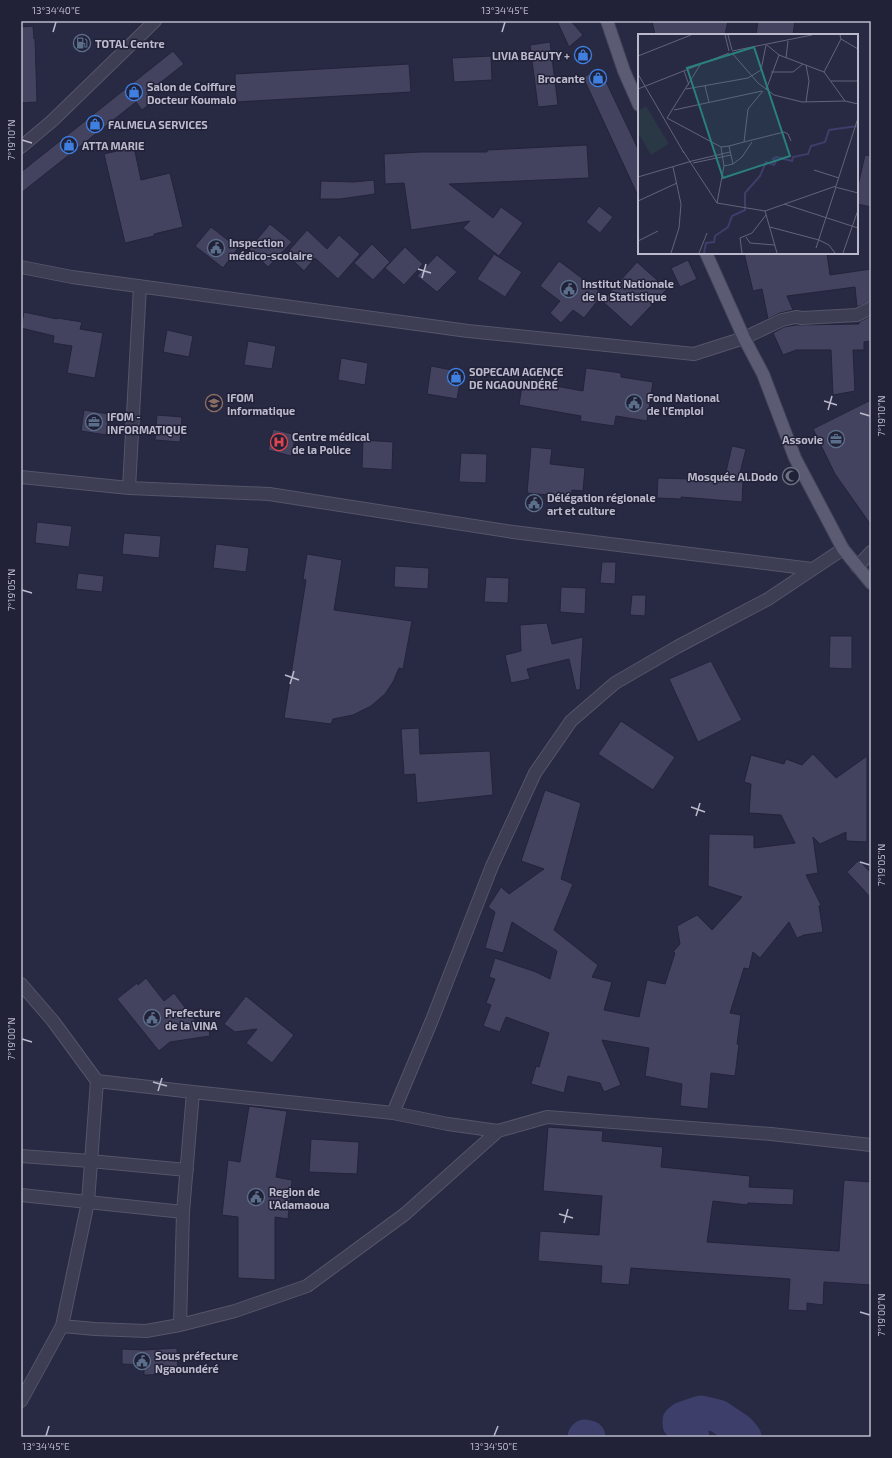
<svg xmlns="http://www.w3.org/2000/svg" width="892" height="1458" font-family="'Exo 2',sans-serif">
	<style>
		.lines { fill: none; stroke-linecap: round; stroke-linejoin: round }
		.river { stroke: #3d3e6a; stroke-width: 33 }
		.building { fill: #434360; stroke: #23233a }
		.minor-casing { stroke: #55556a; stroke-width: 14 }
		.primary-casing { stroke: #434359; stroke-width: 14 }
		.minor { stroke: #3d3d53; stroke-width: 12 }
		.primary { stroke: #5b5b73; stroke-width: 12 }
		.ticks { fill: none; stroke: #bbbacc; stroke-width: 1.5 }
		.labels { text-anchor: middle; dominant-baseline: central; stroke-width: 3; stroke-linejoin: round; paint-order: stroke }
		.poi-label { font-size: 11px; font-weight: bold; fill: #bbbacc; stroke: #212138; text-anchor: start }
		.inset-river { fill: none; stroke: #3d3e6a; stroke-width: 2 }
		.inset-road { fill: none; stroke: #63637a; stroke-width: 1 }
		.view { fill: #29807c; fill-opacity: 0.15; stroke: #29807c; stroke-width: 2 }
		.inset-edge { fill: none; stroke: #bbbacc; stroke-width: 2 }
		.neatline { fill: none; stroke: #bbbacc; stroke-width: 1.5 }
		.ticks-label { font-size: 10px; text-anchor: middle; fill: #bbbacc }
	</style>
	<rect width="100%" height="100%" fill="#282943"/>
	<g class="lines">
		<!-- river -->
		<path class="river" d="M584,1437L585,1436L589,1437
			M693,1437L687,1430L679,1424V1421L683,1418L701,1412L718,1416L739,1430L745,1437"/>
	</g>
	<!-- building -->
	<path class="building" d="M557,21H571L583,35L569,47Z
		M652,21H728L725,35H655Z
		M758,21H795L793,35H756Z
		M33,26L34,39L35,38L37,102L21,103V27Z
		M550,42L558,105L538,107L530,45Z
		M173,51L184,64L147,93L154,101L142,110L136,102L21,193V172Z
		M491,56L492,80L454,82L452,58Z
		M409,64L411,92L236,102L235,74Z
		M600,69L639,151V198L583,77Z
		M587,145L589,178L449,184L493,218L501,207L523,223L499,256L463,228L470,221L411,230L404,183L385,184L384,154L421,152H487V150Z
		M134,147L141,180L170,173L183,227L154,234V236L125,243L104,154Z
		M865,155L871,156V207L857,204V190Z
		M374,180L375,194L340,199H320L321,181L354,182Z
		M599,206L613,217L600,233L586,222Z
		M270,224L292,242L268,267L249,249Z
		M211,227L238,248L223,268L195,246Z
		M307,230L327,249L339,235L360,254L338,279L315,258L304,271L286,254Z
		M372,244L390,262L373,280L354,263Z
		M405,247L423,264L404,285L385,268Z
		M744,253H827L830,275L871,269V301L857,307L855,287L787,296L793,310L780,313L768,319L762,289L753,291Z
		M494,254L522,272L505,297L477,279Z
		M437,255L457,272L437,292L417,276Z
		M688,260L697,279L680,287L671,268Z
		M559,261L603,294L584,318L573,310L561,323L550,313L560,301L540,286Z
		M637,262L667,289L631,327L602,301Z
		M24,312L57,319V318L82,322L80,329L103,333L95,378L67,373L72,346L53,343L54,336L21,328Z
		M871,316V341L864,342V350H853L855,391L833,395L831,350H796L783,355L773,333L784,327L796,325L859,324V322Z
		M167,330L193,336L189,357L163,352Z
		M248,341L276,346L272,369L244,365Z
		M341,358L368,363L365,385L338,380Z
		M431,366L462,372L457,399L427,394Z
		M586,368L621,373V377L653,382L647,421L616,416L614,426L580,421L581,416L519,405L523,380L583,391Z
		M871,400V525L835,474L813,429Z
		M84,410L109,414L106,435L81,431Z
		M157,415L182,417L180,442L155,440Z
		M273,429L296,435L291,456L268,450Z
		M363,440L393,442L392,470L362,468Z
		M732,446L746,449L738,481L743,482L742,502L681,497V499L657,498L658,478L724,480Z
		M531,447L552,449L550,464L585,468L583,491L572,490L571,497L527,493Z
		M461,453L487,454L486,483L459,482Z
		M37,522L72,526L69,547L35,543Z
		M124,533L161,536L159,558L122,554Z
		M216,544L249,548L246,572L213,568Z
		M307,554L342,560L334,610L412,621L403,669L399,668L393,682L385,694L371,706L353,715L333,719L331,724L284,718L306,580L303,579Z
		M602,562H616L615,584L600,583Z
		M395,566L429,568L428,589L394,587Z
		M78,573L104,576L102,592L76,589Z
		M486,577L509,578L508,603L484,602Z
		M561,587L586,588L585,614L560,612Z
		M632,595H646L645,616L630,615Z
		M547,623L552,644L583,637L580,690H576L569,659L527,669L530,679L511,683L505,655L521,651L520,625Z
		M830,636H852V669L829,668Z
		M711,661L742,720L698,742L669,679Z
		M621,721L675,757L653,790L598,754Z
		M419,728L420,754L490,751L493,795L417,803L415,774L404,775L401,729Z
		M813,754L836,778L867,756V842L846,841V832L820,844L813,837L818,873L806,875L821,905L819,906L823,932L804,935L797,938L789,922L760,958L753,952L749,969L744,968L730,1013L741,1015L737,1044H739L735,1076L711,1073L708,1109L680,1106L682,1084L645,1076L649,1048L602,1040L621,1085L604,1092L600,1083L568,1076L564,1093L531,1084L536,1066L539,1067L549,1033L506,1017L500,1032L483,1026L491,1005L486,1003L495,979L489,977L495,958L536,972L550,979L557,951L512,922L503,953L485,948L495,912L488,907L501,887L509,894L544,869L521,861L545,790L581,803L561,879L573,884L554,930L598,965L592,977L612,982L604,1010L639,1017L647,980L665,984L675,953L673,952L680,944L677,926L697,915L712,930L742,897L708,886L709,834L754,835V848L795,843L781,815L749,813L751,784L744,782L751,755L784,764L786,759L802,765Z
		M859,860L871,873V898L847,872Z
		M146,978L164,1001L174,993L197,1023L208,1021L210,1036L170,1042L159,1051L117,999L137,983L138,985Z
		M246,996L294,1035L272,1063L246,1043L257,1029L235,1032L224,1024Z
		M249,1106L287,1111L276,1177L292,1180L288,1219L275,1217V1280L238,1278V1217L222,1215L228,1160L240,1162Z
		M548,1127L603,1131L602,1141L663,1147L661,1167L750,1176L749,1187L794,1189L793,1205L748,1203L747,1205L713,1201L707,1242L839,1251L844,1180L871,1182V1285L824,1282L823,1305L807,1303V1311L788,1310L790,1279L631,1268L629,1285L601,1283L602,1266L538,1261L540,1231L599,1235L602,1196L543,1191Z
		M311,1139L359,1142L357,1174L309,1172Z
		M177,1348L178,1374L144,1375V1365L122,1364V1349L144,1350Z"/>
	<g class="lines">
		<!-- minor casing -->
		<g class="minor-casing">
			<path id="minor" d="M21,147L52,121L155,21
				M21,267L72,277L468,331L694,354L744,338L782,320L796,317L802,318L857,315L871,308
				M21,477L129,488L269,494L513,532L812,569
				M129,488L140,286
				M857,567L871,552
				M21,984L53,1021L97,1081L88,1202L62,1326L21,1401
				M193,1092L393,1113L432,1020L492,866L535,773L571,721L615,683L677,647L768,599L843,549
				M393,1113L448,1124L498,1131L547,1117L771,1134L871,1145
				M21,1156L90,1161L187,1170
				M21,1195L183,1212
				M180,1325L235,1311L307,1286L405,1214L498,1131
				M62,1326L95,1329L146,1331L180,1325L183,1212L193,1092L97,1081"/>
		</g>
		<!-- primary casing -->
		<g class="primary-casing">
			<path id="primary" d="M607,21L624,71L639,105
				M706,253L744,338L763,374L795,458L843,549L871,583"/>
		</g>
		<!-- minor -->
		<use href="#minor" class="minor"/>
		<!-- primary -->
		<use href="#primary" class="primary"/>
	</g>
	<!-- ticks -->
	<path class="ticks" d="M53,32L56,22M502,32L505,22M22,140L32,143M418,269L431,273M422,278L426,264M824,401L837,405M828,410L832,396M860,413L870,416M22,590L32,593M285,675L299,680M290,684L294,671M691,807L705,812M696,816L700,803M860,862L870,865M22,1039L32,1042M153,1082L167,1086M158,1091L162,1078M559,1214L573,1218M564,1223L568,1209M860,1312L870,1315M46,1436L49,1426M494,1436L498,1426"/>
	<!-- icons -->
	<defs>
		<g id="fuel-ring" transform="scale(0.9)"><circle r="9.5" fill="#212138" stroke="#5c6f8a" stroke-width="1.5"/><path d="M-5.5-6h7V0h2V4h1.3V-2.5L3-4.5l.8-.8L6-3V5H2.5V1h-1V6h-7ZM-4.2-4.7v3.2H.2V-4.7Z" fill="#5c6f8a"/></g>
		<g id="shop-ring" transform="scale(0.9)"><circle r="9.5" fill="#212138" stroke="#3f7fe0" stroke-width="1.5"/><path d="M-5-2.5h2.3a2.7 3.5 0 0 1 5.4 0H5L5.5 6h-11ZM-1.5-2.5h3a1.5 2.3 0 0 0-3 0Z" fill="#3f7fe0"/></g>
		<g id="civic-ring" transform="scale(0.9)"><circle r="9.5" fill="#212138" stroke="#5c6f8a" stroke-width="1.5"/><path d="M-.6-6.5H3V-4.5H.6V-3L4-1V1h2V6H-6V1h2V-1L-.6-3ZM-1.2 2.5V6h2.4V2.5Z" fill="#5c6f8a"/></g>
		<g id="university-ring" transform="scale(0.9)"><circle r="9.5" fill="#212138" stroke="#8d6e63" stroke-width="1.5"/><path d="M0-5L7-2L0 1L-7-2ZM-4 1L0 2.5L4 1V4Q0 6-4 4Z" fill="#8d6e63"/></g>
		<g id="office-ring" transform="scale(0.9)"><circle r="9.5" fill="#212138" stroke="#5c6f8a" stroke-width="1.5"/><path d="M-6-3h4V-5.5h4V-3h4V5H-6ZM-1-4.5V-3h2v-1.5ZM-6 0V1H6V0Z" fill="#5c6f8a"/></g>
		<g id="hospital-ring" transform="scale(0.9)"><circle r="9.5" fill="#212138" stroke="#e0444e" stroke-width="1.5"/><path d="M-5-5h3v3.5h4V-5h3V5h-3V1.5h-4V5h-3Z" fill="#e0444e"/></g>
		<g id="mosque-ring" transform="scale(0.9)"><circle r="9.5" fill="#212138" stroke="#6b7280" stroke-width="1.5"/><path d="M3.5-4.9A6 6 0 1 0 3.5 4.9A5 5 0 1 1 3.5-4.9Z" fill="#6b7280"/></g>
	</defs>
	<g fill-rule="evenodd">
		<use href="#fuel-ring" x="82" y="43"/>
		<use href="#shop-ring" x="583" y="55"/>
		<use href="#shop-ring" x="598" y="78"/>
		<use href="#shop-ring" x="134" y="92"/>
		<use href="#shop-ring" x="95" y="124"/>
		<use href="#shop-ring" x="69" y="145"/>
		<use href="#civic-ring" x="216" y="248"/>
		<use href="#civic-ring" x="569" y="289"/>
		<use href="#shop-ring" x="456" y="377"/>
		<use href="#university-ring" x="214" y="403"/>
		<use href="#civic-ring" x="634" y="403"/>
		<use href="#office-ring" x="94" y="422"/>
		<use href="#office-ring" x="836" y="439"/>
		<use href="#hospital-ring" x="279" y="442"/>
		<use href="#mosque-ring" x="791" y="476"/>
		<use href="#civic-ring" x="534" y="503"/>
		<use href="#civic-ring" x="152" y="1018"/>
		<use href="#civic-ring" x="256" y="1197"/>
		<use href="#civic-ring" x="142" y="1361"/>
	</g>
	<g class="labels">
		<!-- poi labels -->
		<g class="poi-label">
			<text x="95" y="43">TOTAL Centre</text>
			<text x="570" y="55" text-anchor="end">LIVIA BEAUTY +</text>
			<text x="585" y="78" text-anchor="end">Brocante</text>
			<text x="147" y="86">Salon de Coiffure<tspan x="147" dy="13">Docteur Koumalo</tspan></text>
			<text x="108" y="124">FALMELA SERVICES</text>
			<text x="82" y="145">ATTA MARIE</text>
			<text x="229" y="242">Inspection<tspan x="229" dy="13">médico-scolaire</tspan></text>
			<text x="582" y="283">Institut Nationale<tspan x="582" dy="13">de la Statistique</tspan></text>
			<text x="469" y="371">SOPECAM AGENCE<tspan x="469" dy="13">DE NGAOUNDÉRÉ</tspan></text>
			<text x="227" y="397">IFOM<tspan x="227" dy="13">Informatique</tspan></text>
			<text x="647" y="397">Fond National<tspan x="647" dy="13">de l'Emploi</tspan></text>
			<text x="107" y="416">IFOM -<tspan x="107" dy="13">INFORMATIQUE</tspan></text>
			<text x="292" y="436">Centre médical<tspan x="292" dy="13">de la Police</tspan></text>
			<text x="823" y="439" text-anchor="end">Assovie</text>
			<text x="778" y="476" text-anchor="end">Mosquée Al.Dodo</text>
			<text x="547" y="497">Délégation régionale<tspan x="547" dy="13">art et culture</tspan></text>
			<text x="165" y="1012">Prefecture<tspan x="165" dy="13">de la VINA</tspan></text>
			<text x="269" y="1191">Region de<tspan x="269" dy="13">l'Adamaoua</tspan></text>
			<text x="155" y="1355">Sous préfecture<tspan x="155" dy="13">Ngaoundéré</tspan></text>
		</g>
	</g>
	<!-- overview -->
	<g transform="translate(638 34)">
		<rect width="220" height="220" fill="#282943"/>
		<path d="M8,72L31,110L13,121L0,99V77Z" fill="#2a3744"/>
		<path class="inset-river" d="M66,219L68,209L76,208L77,202L90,193L94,182L107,176V159L122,142L128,128L136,131L138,127L135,125L138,123L154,127L155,123L170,120L173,112L187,108L191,96L220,92"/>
		<path class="inset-road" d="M87,1L91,17M90,1L94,16M202,1L203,5L220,15M129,11L141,21L186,38L207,67M94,17L174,1M94,19L120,49L136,61L164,68L207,67L220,70M0,22L53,1M148,24L150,7M168,31L171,47L168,68M46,37L51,51M133,38H155L165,30M186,38L203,5M0,40L46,119M193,47H220M67,52L71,68M0,55L91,19M48,55L110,44L123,36L128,11M128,56L141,21M36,76L124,57M29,84L83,113L86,132L79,169M29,84L62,31M106,108L146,98L150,100L153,107M91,112L106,108L110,75L125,57M83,113L91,112L95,130L86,132M45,117L79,169L127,177L198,152L220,84M54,127L92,118M55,129L93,121M95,130L104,123L114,108M176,136L201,144M0,143L54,127M197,153L220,159M0,167L39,149M146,170L220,194M127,177L139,219M132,193L181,206L191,211L197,219M108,203L112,209L137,211M0,207L20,197M178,214L198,153M33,219L41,194L43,170L35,133M61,219L69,199M104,219L102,204L114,199L128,181M205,219L220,176"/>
		<path class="view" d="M116,13L152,122L85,144L49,34Z"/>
		<rect width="220" height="220" class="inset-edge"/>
	</g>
	<!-- border -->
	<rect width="892" height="1458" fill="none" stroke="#212138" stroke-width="44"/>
	<rect x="22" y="22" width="848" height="1414" class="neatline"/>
	<g class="ticks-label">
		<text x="56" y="14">13°34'40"E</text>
		<text x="505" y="14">13°34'45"E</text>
		<text transform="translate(11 140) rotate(-90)" y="4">7°19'10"N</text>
		<text transform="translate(881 416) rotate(-90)" y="4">7°19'10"N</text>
		<text transform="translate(11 590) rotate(-90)" y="4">7°19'05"N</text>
		<text transform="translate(881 865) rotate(-90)" y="4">7°19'05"N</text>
		<text transform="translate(11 1039) rotate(-90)" y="4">7°19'00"N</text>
		<text transform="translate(881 1315) rotate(-90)" y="4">7°19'00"N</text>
		<text x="46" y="1450">13°34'45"E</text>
		<text x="494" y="1450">13°34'50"E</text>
	</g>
</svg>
